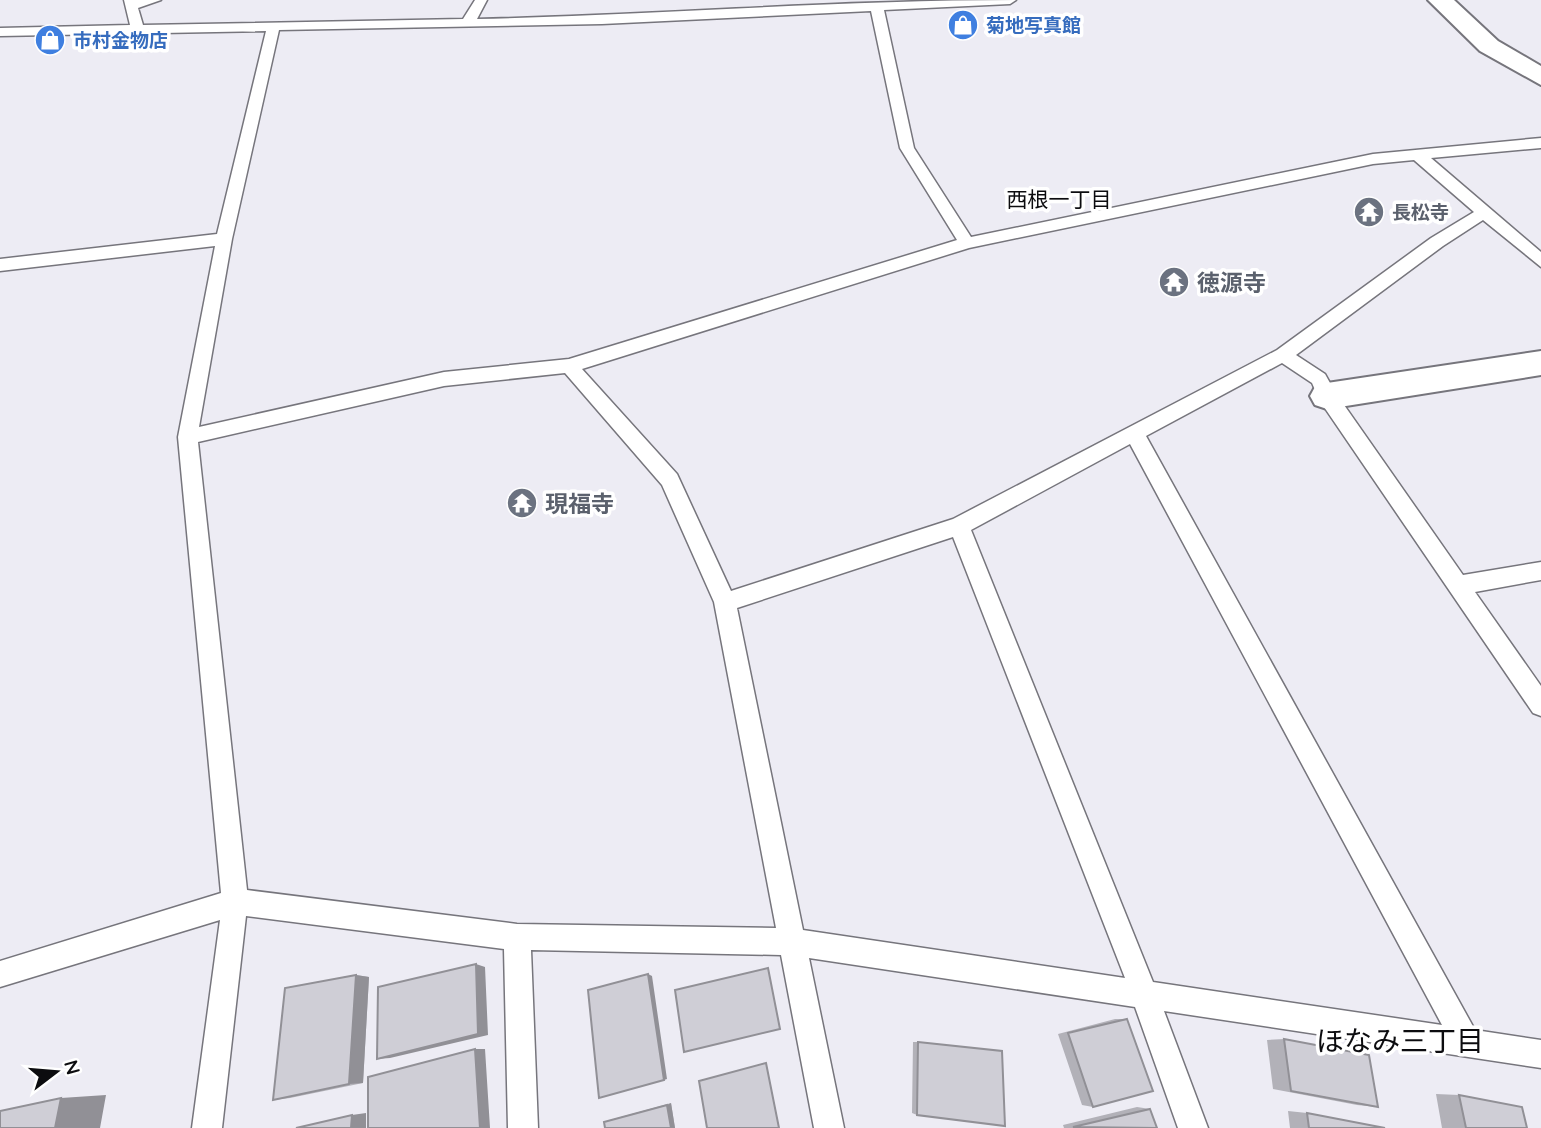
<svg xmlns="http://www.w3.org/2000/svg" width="1541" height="1128" font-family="Quicksand,'Noto Sans JP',sans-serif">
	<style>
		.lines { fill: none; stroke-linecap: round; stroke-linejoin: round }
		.lane-casing { stroke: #76757c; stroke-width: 3 }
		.street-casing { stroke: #76757c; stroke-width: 4 }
		.secondary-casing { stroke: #76757c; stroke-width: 4 }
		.lane { fill: #fff; fill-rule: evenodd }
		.street { fill: #fff; fill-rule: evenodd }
		.secondary { fill: #fff; fill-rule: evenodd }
		.wall { fill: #b2b1b8 }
		.shaded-wall { fill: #919096 }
		.building { fill: #cfced6; stroke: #919096; stroke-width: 2 }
		.labels { text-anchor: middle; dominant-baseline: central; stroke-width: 7; stroke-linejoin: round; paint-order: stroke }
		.far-shop-label { font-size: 19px; font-weight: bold; fill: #366cbe; stroke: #fff; text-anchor: start }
		.far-worship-label { font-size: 19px; font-weight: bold; fill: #5b616d; stroke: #fff; text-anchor: start }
		.far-neighbourhood-label { font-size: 21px; fill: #0c0c0f; stroke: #fff }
		.worship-label { font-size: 23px; font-weight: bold; fill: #5b616d; stroke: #fff; text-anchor: start }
		.near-neighbourhood-label { font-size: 28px; fill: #0c0c0f; stroke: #fff }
	</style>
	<rect width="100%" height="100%" fill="#edecf4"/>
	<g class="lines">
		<!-- lane casing -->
		<g class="lane-casing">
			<path id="lane" d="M124,0H161L138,8L143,25L463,19L475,0H487L477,19C657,15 836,0 1016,0L1010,4L884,10L914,148L971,237L1373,154L1541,138V148L1431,158L1541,252V267L1483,220L1443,246L1296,355L1325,374L1335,392L1463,575L1541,562V580L1475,592L1541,686V716L1533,713L1320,401L1312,383L1282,363L1146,436L1475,1030L1541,1040V1068L1164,1011L1208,1128H1178L1135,1007L809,958L844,1128H814L781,955L531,950L538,1128H508L504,949L246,916L222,1128H192L220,920L0,987V961L221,893L178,437L215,246L0,271V259L217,234L266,31L0,36V28L130,25ZM871,11L900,148L957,240L569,359L444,372L199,427L232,239L279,30L602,24ZM1414,160L1474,212L1431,238L1277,350L953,519L731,591L677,474L582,369L969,248L1373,164ZM565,373L662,485L714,602L776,928L517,924L247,890L198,442L444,386ZM1130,444L1442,1025L1153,982L971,530ZM953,537L1125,978L803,930L737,608Z"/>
		</g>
		<!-- street casing -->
		<g class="street-casing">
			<path id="street" d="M1541,351V375L1327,409L1315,405L1310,396L1315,387L1327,383Z"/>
		</g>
		<!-- secondary casing -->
		<g class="secondary-casing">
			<path id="secondary" d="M1428,0H1454L1498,41L1541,66V85L1480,51Z"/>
		</g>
		<!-- lane -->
		<use href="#lane" class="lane"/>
		<!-- street -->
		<use href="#street" class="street"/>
		<!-- secondary -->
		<use href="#secondary" class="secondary"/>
	</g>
	<!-- wall -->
	<path class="wall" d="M356,975L369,977L363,1083L290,1098L273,1100Z
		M1115,1019H1127L1093,1107L1082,1105L1058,1034Z
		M1284,1039L1378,1107L1357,1105L1273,1089L1267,1040Z
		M913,1042H918L917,1115L912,1113Z
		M1436,1094L1459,1095L1527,1128H1442Z
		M671,1103L675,1128L604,1122L610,1120Z
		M1137,1107L1150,1109L1157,1128H1064L1063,1125Z
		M1288,1111L1307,1113L1385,1128H1290Z"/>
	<!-- shaded-wall -->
	<path class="shaded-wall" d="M476,964L485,967L488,1035L390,1058L377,1059Z
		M648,974L652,976L667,1079L664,1080Z
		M356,975L369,977L363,1083L349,1084Z
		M475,1049H485L490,1128H480Z
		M106,1095L100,1128H55L61,1098Z
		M671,1103L675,1128H671L667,1105Z
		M366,1113V1128H351L352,1115Z"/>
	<!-- building -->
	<path class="building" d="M476,964L478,1034L377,1059L378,987Z
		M768,968L780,1029L684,1052L675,990Z
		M648,974L664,1080L599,1098L588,990Z
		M356,975L349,1084L273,1100L285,988Z
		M1127,1019L1153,1091L1093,1107L1068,1033Z
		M1284,1039L1369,1055L1378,1107L1291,1091Z
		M918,1042L1002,1051L1005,1126L917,1115Z
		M475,1049L480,1128H368V1077Z
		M766,1063L779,1128H707L699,1081Z
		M1459,1095L1522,1107L1527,1128H1466Z
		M61,1098L55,1128H0V1111Z
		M667,1105L671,1128H605L604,1122Z
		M1150,1109L1157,1128L1073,1127Z
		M1307,1113L1385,1128H1309Z
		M352,1115L351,1128H296Z"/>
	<!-- icons -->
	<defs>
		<g id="shop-disc" transform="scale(1.575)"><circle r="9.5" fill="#3f7fe0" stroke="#fff"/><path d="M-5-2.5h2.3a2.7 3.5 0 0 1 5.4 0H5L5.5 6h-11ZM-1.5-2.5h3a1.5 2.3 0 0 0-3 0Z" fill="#fff"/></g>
		<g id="temple-disc" transform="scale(1.575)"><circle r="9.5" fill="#6b7280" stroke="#fff"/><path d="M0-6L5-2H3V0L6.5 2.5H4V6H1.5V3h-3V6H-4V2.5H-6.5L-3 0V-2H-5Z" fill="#fff"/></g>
	</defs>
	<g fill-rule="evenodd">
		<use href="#shop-disc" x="963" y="25"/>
		<use href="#shop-disc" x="50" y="40"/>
		<use href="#temple-disc" x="1369" y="212"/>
		<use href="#temple-disc" x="1174" y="282"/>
		<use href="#temple-disc" x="522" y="503"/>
	</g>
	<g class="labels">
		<!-- far-shop labels -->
		<g class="far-shop-label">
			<text x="986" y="25">菊地写真館</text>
			<text x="73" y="40">市村金物店</text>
		</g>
		<!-- far-worship labels -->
		<g class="far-worship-label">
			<text x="1392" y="212">長松寺</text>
		</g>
		<!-- far-neighbourhood labels -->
		<g class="far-neighbourhood-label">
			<text x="1059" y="199">西根一丁目</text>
		</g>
		<!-- worship labels -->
		<g class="worship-label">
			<text x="1197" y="282">徳源寺</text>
			<text x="545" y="503">現福寺</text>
		</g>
		<!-- near-neighbourhood labels -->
		<g class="near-neighbourhood-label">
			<text x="1400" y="1040">ほなみ三丁目</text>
		</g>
	</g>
	<!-- north arrow -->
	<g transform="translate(56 1072) rotate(74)" stroke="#ffffff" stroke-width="5" paint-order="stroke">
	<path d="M0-5L12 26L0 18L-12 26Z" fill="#0c0c0f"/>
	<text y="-10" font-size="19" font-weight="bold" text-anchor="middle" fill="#0c0c0f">N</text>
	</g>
</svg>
